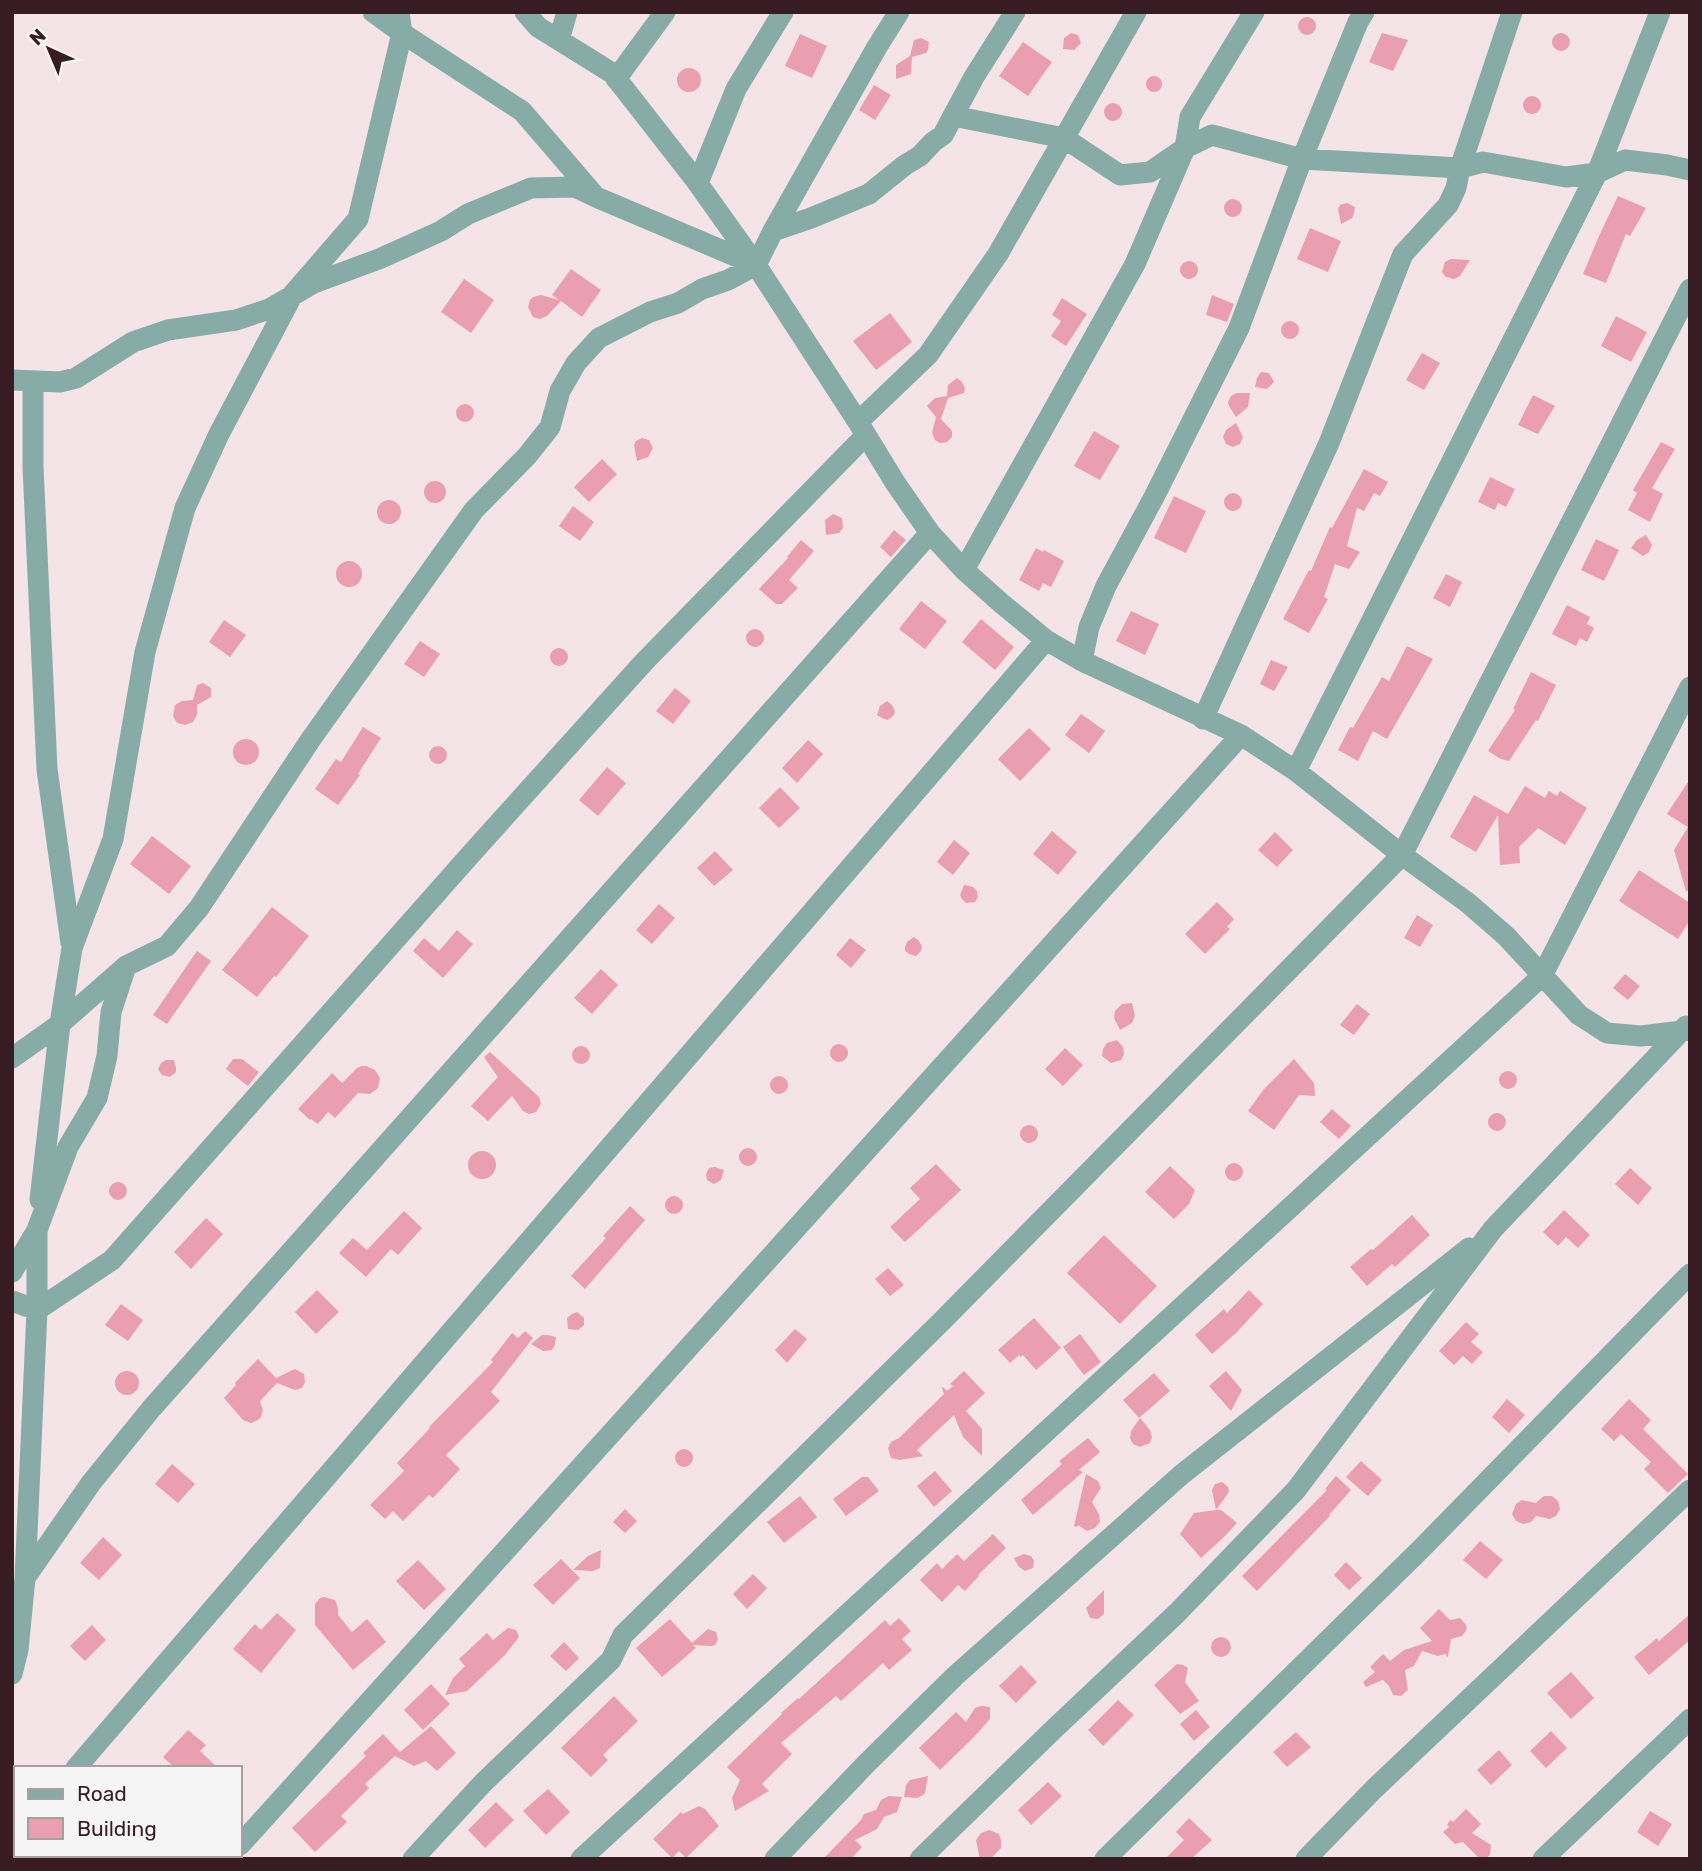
<svg xmlns="http://www.w3.org/2000/svg" width="1702" height="1871" font-family="Rubik,sans-serif">
	<style>
		.building { fill: #ea9fb0 }
		.lines { fill: none; stroke-linecap: round; stroke-linejoin: round }
		.street { stroke: #87aca7; stroke-width: 21 }
	</style>
	<rect width="100%" height="100%" fill="#f4e3e7"/>
	<!-- building -->
	<path class="building" d="M1298 26a9 9 0 1 1 18 0a9 9 0 1 1-18 0Z
		M1071,33L1078,35L1081,43L1074,50L1063,49L1064,38Z
		M1382,33L1408,40L1393,71L1369,62Z
		M1552 42a9 9 0 1 1 18 0a9 9 0 1 1-18 0Z
		M800,34L827,46L812,78L785,66Z
		M921,38L929,42L928,50L926,53L912,57L911,74L896,79V65L910,56L914,40Z
		M1023,42L1052,62L1028,96L999,76Z
		M677 80a12 12 0 1 1 24 0a12 12 0 1 1-24 0Z
		M1146 84a8 8 0 1 1 16 0a8 8 0 1 1-16 0Z
		M874,85L891,95L875,120L859,110Z
		M1523 105a9 9 0 1 1 18 0a9 9 0 1 1-18 0Z
		M1104 112a9 9 0 1 1 18 0a9 9 0 1 1-18 0Z
		M1618,196L1646,208L1630,236L1626,234L1606,283L1583,274L1599,236Z
		M1224 208a9 9 0 1 1 18 0a9 9 0 1 1-18 0Z
		M1347,203L1355,207L1354,213L1352,218L1341,224L1338,209L1340,205Z
		M1310,228L1341,241L1328,272L1297,259Z
		M1451,259L1470,260L1460,276L1454,279L1446,277L1442,272L1445,262Z
		M1180 270a9 9 0 1 1 18 0a9 9 0 1 1-18 0Z
		M571,269L601,290L582,317L561,301L547,316L540,319L533,317L528,307L530,300L533,297L541,295L559,300L552,295Z
		M464,279L494,300L471,333L441,312Z
		M1212,295L1234,304L1227,322L1206,315Z
		M1062,298L1087,314L1066,346L1051,336L1061,321L1052,315Z
		M890,313L912,342L876,370L853,341Z
		M1616,316L1647,332L1631,362L1601,346Z
		M1281 330a9 9 0 1 1 18 0a9 9 0 1 1-18 0Z
		M1422,353L1440,363L1424,390L1406,380Z
		M1261,372L1269,373L1274,382L1267,389L1255,387L1257,378Z
		M957,378L962,382L965,388L964,393L948,398L941,419L952,431V437L947,442L940,443L935,440L932,433L936,417L927,406L935,398L947,396L948,385Z
		M1237,393H1250L1248,407L1236,417L1229,406L1228,402L1231,396Z
		M1533,395L1555,406L1538,434L1518,425Z
		M456 413a9 9 0 1 1 18 0a9 9 0 1 1-18 0Z
		M1236,423L1243,437L1240,444L1233,447L1226,444L1223,437L1226,430Z
		M1094,431L1120,446L1100,480L1074,466Z
		M642,438L649,440L653,448L648,457L637,461L634,445L636,441Z
		M1661,442L1675,449L1652,488L1663,494L1650,522L1628,510L1637,493L1633,490Z
		M602,459L617,474L589,502L574,487Z
		M1364,469L1388,482L1380,496L1374,493L1364,511L1357,508L1347,546L1360,552L1349,569L1335,564L1324,597L1328,599L1309,633L1283,619L1309,570L1311,571L1330,527L1332,528Z
		M1490,477L1515,489L1506,507L1498,503L1495,510L1478,502Z
		M424 492a11 11 0 1 1 22 0a11 11 0 1 1-22 0Z
		M1224 502a9 9 0 1 1 18 0a9 9 0 1 1-18 0Z
		M1174,496L1206,511L1186,553L1154,538Z
		M377 512a12 12 0 1 1 24 0a12 12 0 1 1-24 0Z
		M573,506L594,522L580,541L559,526Z
		M833,514L842,518L843,528L839,533L826,535L825,520Z
		M894,530L906,540L891,557L880,547Z
		M1646,535L1652,545L1649,552L1643,556L1631,548L1637,540Z
		M1596,539L1619,550L1604,581L1581,570Z
		M801,540L814,551L789,580L798,588L782,604H776L759,589L788,558L787,557Z
		M1036,548L1043,552L1044,550L1064,561L1051,587L1043,583L1039,591L1019,580Z
		M336 574a13 13 0 1 1 26 0a13 13 0 1 1-26 0Z
		M1446,574L1462,582L1450,607L1433,598Z
		M921,601L947,621L925,649L899,629Z
		M1567,605L1590,617L1587,624L1594,628L1587,642L1580,638L1576,646L1552,634Z
		M1131,611L1159,624L1145,655L1116,641Z
		M981,619L1014,647L995,670L962,642Z
		M224,620L246,635L230,657L209,642Z
		M746 638a9 9 0 1 1 18 0a9 9 0 1 1-18 0Z
		M420,641L440,654L424,677L404,664Z
		M1407,646L1433,659L1387,739L1373,731L1358,761L1338,750L1350,727L1353,728L1382,677L1389,681Z
		M550 657a9 9 0 1 1 18 0a9 9 0 1 1-18 0Z
		M1271,660L1288,667L1274,691L1260,684Z
		M1531,672L1556,685L1538,721L1536,720L1509,761L1501,759L1488,751L1515,710L1513,709Z
		M203,683L211,688V697L197,705V715L193,722L185,725L177,723L173,716L175,705L182,701L193,700L197,685Z
		M675,688L691,701L673,724L656,711Z
		M887,701L892,705L895,711L894,715L888,720L882,718L877,715L880,706Z
		M1081,714L1105,731L1089,753L1065,735Z
		M363,727L381,738L358,774L360,775L338,805L315,789L336,759L341,762Z
		M1029,728L1051,749L1020,781L998,759Z
		M233 752a13 13 0 1 1 26 0a13 13 0 1 1-26 0Z
		M808,740L823,754L797,783L782,768Z
		M429 755a9 9 0 1 1 18 0a9 9 0 1 1-18 0Z
		M607,767L626,783L598,816L579,800Z
		M1690,779V890L1686,891L1674,850L1688,827L1667,814Z
		M1525,786L1545,798L1549,791L1557,796L1560,791L1587,808L1565,845L1538,828L1519,847L1520,863L1500,865L1498,815L1476,852L1450,837L1474,795L1508,814Z
		M780,787L800,808L779,828L759,808Z
		M1052,831L1077,852L1058,875L1033,854Z
		M1275,832L1293,850L1277,867L1258,850Z
		M152,836L191,866L169,894L130,864Z
		M954,840L970,853L953,875L937,862Z
		M715,851L733,870L714,886L697,868Z
		M1639,870L1690,903V920L1678,939L1619,901Z
		M964,885L973,887L977,891L978,897L975,902L966,903L962,899L960,895Z
		M1217,902L1234,919L1227,927L1230,929L1205,954L1185,934Z
		M659,904L675,918L652,944L636,930Z
		M272,907L309,936L276,977L274,976L257,997L222,970Z
		M1417,915L1433,925L1420,947L1404,938Z
		M457,930L473,944L443,978L413,951L424,938L439,951Z
		M914,937L919,941L922,947L921,951L916,956L909,954L905,951V947L907,942Z
		M850,938L866,950L851,968L836,955Z
		M197,951L211,961L167,1024L153,1015Z
		M601,969L618,985L592,1014L574,998Z
		M1625,974L1640,986L1628,1000L1613,988Z
		M1132,1003L1135,1016L1132,1023L1120,1030L1114,1018L1115,1011L1122,1004Z
		M1357,1004L1370,1014L1354,1035L1340,1025Z
		M1117,1040L1123,1047L1124,1054L1121,1060L1111,1063L1102,1056L1103,1049L1107,1043Z
		M830 1053a9 9 0 1 1 18 0a9 9 0 1 1-18 0Z
		M572 1055a9 9 0 1 1 18 0a9 9 0 1 1-18 0Z
		M1065,1048L1083,1065L1063,1086L1045,1069Z
		M490,1052L539,1097L541,1104L536,1112L529,1114L523,1111L512,1096L488,1121L471,1106L498,1077L484,1057Z
		M233,1059H242L259,1072L248,1086L226,1069Z
		M1294,1059L1314,1083L1315,1096L1299,1095L1274,1130L1248,1111L1264,1089Z
		M166,1060H174L176,1068V1072L170,1077L162,1075L158,1069L161,1063Z
		M362,1066H366L375,1070L380,1078L378,1088L370,1094L358,1093L335,1118L328,1112L318,1124L311,1119L310,1120L298,1109L332,1073L342,1083L357,1068Z
		M1499 1080a9 9 0 1 1 18 0a9 9 0 1 1-18 0Z
		M770 1085a9 9 0 1 1 18 0a9 9 0 1 1-18 0Z
		M1332,1109L1351,1126L1339,1139L1320,1122Z
		M1488 1122a9 9 0 1 1 18 0a9 9 0 1 1-18 0Z
		M1020 1134a9 9 0 1 1 18 0a9 9 0 1 1-18 0Z
		M739 1157a9 9 0 1 1 18 0a9 9 0 1 1-18 0Z
		M468 1165a14 14 0 1 1 28 0a14 14 0 1 1-28 0Z
		M1225 1172a9 9 0 1 1 18 0a9 9 0 1 1-18 0Z
		M936,1164L961,1190L905,1242L890,1227L920,1199L910,1188Z
		M1170,1166L1195,1190L1189,1204L1174,1219L1145,1192Z
		M715,1167L724,1170L721,1180L714,1184L707,1180L706,1174L709,1168Z
		M1630,1168L1652,1188L1638,1205L1615,1184Z
		M109 1191a9 9 0 1 1 18 0a9 9 0 1 1-18 0Z
		M665 1205a9 9 0 1 1 18 0a9 9 0 1 1-18 0Z
		M630,1206L645,1220L585,1289L571,1276L606,1238L603,1236Z
		M1564,1210L1590,1235L1578,1248L1566,1237L1558,1246L1543,1232Z
		M404,1211L422,1228L398,1255L391,1249L366,1277L339,1253L353,1238L367,1250Z
		M1412,1215L1430,1235L1395,1267L1392,1264L1367,1286L1350,1267L1371,1249L1373,1250Z
		M206,1218L223,1234L191,1269L174,1252Z
		M1104,1235L1157,1286L1120,1324L1067,1273Z
		M888,1268L904,1285L890,1296L875,1279Z
		M317,1290L339,1312L316,1334L295,1312Z
		M1249,1290L1263,1304L1236,1333L1212,1354L1195,1335L1224,1309L1227,1313Z
		M121,1304L143,1320L128,1341L105,1325Z
		M577,1312L584,1318V1325L578,1330L568,1329L567,1318L572,1314Z
		M1034,1318L1061,1348L1036,1370L1023,1355L1021,1357L1019,1355L1010,1363L998,1350Z
		M1466,1322L1479,1334L1471,1342L1483,1352L1472,1364L1463,1356L1454,1365L1439,1351Z
		M795,1329L807,1339L787,1363L775,1350Z
		M525,1331L533,1338L491,1392L500,1401L446,1455L460,1469L433,1498L429,1495L403,1521L393,1511L385,1519L370,1505L404,1471L397,1463L430,1428L429,1427L493,1362L491,1360L512,1333L518,1338Z
		M1080,1334L1101,1362L1084,1375L1063,1347Z
		M542,1335H548L556,1337L555,1345L552,1350L543,1351L531,1344Z
		M258,1359L276,1378L295,1369L304,1374L305,1382L302,1388L295,1390L277,1383L260,1401L263,1410L261,1417L258,1420L251,1423L243,1420L224,1398L236,1385L235,1383Z
		M115 1383a12 12 0 1 1 24 0a12 12 0 1 1-24 0Z
		M964,1371L985,1393L966,1411L982,1429V1456L963,1437L954,1415L917,1450L923,1456L900,1460L891,1458L888,1448L891,1442L899,1438L944,1394L942,1388L943,1387L947,1391L953,1386L950,1384Z
		M1226,1371L1242,1390L1231,1411L1209,1386Z
		M1154,1373L1170,1391L1139,1418L1123,1400Z
		M1507,1399L1525,1415L1509,1433L1492,1417Z
		M1629,1399L1651,1420L1643,1429L1688,1474L1668,1493L1644,1469L1651,1462L1621,1434L1614,1441L1601,1429Z
		M1140,1418L1150,1430L1152,1437L1150,1443L1140,1447L1133,1444L1130,1438L1131,1431Z
		M1088,1438L1100,1452L1079,1470L1083,1472L1033,1515L1021,1500L1062,1464L1059,1461Z
		M675 1458a9 9 0 1 1 18 0a9 9 0 1 1-18 0Z
		M1361,1461L1382,1480L1368,1496L1346,1477Z
		M172,1464L195,1484L178,1503L155,1484Z
		M935,1471L952,1491L934,1507L917,1486Z
		M1086,1474L1098,1481L1101,1488L1092,1502L1099,1514L1100,1522L1095,1528L1087,1531L1078,1525L1077,1527L1074,1526Z
		M1336,1476L1351,1490L1329,1515L1330,1516L1257,1591L1242,1576L1327,1490L1325,1489Z
		M862,1477H868L879,1491L846,1516L833,1499Z
		M1222,1482L1228,1487L1229,1492L1216,1510H1221L1237,1523L1224,1537L1201,1558L1180,1534L1194,1513L1216,1510L1212,1490L1215,1484Z
		M800,1496L817,1517L784,1543L767,1522Z
		M1544,1496H1552L1558,1501L1560,1509L1556,1516L1550,1519L1536,1516L1531,1522L1523,1524L1516,1521L1512,1514L1516,1504L1522,1500L1536,1503Z
		M625,1509L637,1521L625,1533L613,1522Z
		M993,1534L1006,1548L978,1575L979,1576L965,1591L958,1585L942,1602L920,1580L937,1563L942,1569L957,1554L964,1561Z
		M103,1537L122,1555L99,1580L80,1563Z
		M1480,1541L1503,1560L1486,1579L1463,1560Z
		M601,1550L600,1568L593,1571L573,1570L588,1556Z
		M1024,1554L1031,1556L1034,1561L1033,1568L1025,1571L1019,1567L1014,1558Z
		M561,1559L580,1578L553,1605L533,1585Z
		M418,1560L446,1589L424,1610L396,1581Z
		M1346,1562L1362,1578L1349,1590L1334,1575Z
		M753,1574L767,1588L747,1609L733,1594Z
		M1104,1590V1614L1098,1619L1090,1618L1086,1608Z
		M324,1597L335,1600L338,1608V1615L352,1632L367,1619L386,1642L353,1670L315,1625V1604L320,1598Z
		M1439,1609L1450,1620L1460,1618L1466,1625L1467,1629L1462,1636L1451,1639L1448,1657L1445,1654L1438,1656L1422,1651L1414,1666L1405,1670L1408,1690L1401,1696L1393,1695L1389,1686L1383,1680L1366,1687L1363,1682L1375,1672L1370,1667L1383,1654L1390,1661L1404,1650L1432,1641L1420,1628Z
		M277,1613L296,1630L261,1673L233,1649L255,1624L261,1630Z
		M1690,1614V1640L1649,1675L1634,1657L1657,1638L1659,1641Z
		M899,1618L911,1631L902,1639L912,1650L889,1670L883,1663L841,1701L836,1696L781,1743L792,1754L762,1784L769,1791L735,1811L732,1798L740,1780L727,1767L782,1714L781,1713L798,1698L799,1699L885,1620L890,1626Z
		M670,1619L692,1643L708,1629L716,1632L718,1639L715,1645L711,1646L693,1645L696,1648L662,1677L636,1648Z
		M92,1625L106,1640L85,1661L70,1646Z
		M508,1628L516,1630L519,1637L505,1655L467,1691L445,1695L453,1678L465,1666L459,1659L487,1633L493,1640Z
		M1211 1647a10 10 0 1 1 20 0a10 10 0 1 1-20 0Z
		M564,1642L579,1658L566,1671L550,1656Z
		M1177,1664L1183,1665L1188,1668L1185,1682L1199,1701L1180,1714L1154,1685Z
		M1021,1665L1037,1682L1016,1703L999,1686Z
		M1571,1672L1594,1698L1571,1719L1547,1693Z
		M431,1684L450,1704L423,1730L404,1710Z
		M614,1696L638,1721L603,1755L608,1760L591,1777L561,1748Z
		M1118,1700L1134,1715L1103,1746L1088,1730Z
		M981,1706L990,1707V1719L974,1737L940,1770L919,1748L956,1712L966,1722L975,1708Z
		M1196,1710L1210,1727L1194,1741L1180,1724Z
		M431,1726L456,1753L437,1771L426,1761L414,1766L395,1756L365,1784L369,1788L341,1816L347,1822L315,1852L292,1828L366,1756L363,1753L383,1734L400,1752Z
		M188,1730L206,1745L200,1751L218,1768H175L163,1757Z
		M1551,1731L1567,1748L1546,1768L1530,1751Z
		M1296,1732L1311,1747L1287,1767L1273,1752Z
		M1499,1750L1512,1765L1491,1785L1477,1770Z
		M928,1776L925,1793L923,1795L917,1798L904,1797L906,1785L910,1780Z
		M1048,1782L1062,1796L1031,1825L1018,1810Z
		M548,1789L570,1812L546,1835L523,1811Z
		M889,1796L902,1797L897,1812L884,1817L877,1829L855,1840L862,1847L851,1859H823L861,1820L864,1814L876,1810L881,1800Z
		M496,1802L514,1820L485,1848L468,1830Z
		M699,1806L705,1809L719,1826L686,1858L679,1851L672,1858L653,1839L681,1812L683,1814Z
		M1466,1809L1481,1824L1472,1833L1491,1845L1490,1855L1486,1858H1479L1463,1842L1455,1844L1443,1832L1449,1827L1447,1825L1450,1820L1453,1822Z
		M1650,1811L1672,1824L1658,1846L1637,1832Z
		M1189,1818L1212,1840L1191,1859H1165L1184,1840L1176,1832Z
		M989,1830L999,1834L1001,1840V1848L990,1859H980L976,1840L981,1833Z"/>
	<g class="lines">
		<!-- street -->
		<path class="street" d="M373,12L402,33L522,111L596,197L754,264
			M525,12L538,27L612,73L694,178L756,265L858,422L896,484L930,533L964,570L1001,603L1046,640L1082,661L1241,735L1296,771L1402,855L1468,903L1506,936L1579,1015L1607,1033L1641,1036L1690,1030
			M559,40L567,12
			M616,79L665,12
			M953,116L974,77L1015,12
			M698,183L736,89L783,12
			M773,231L877,47L899,12
			M12,380L60,382L76,378L133,342L168,330L236,320L269,309L314,283L379,259L441,231L468,214L531,188L575,187L596,197
			M33,381V467L47,769L71,943
			M858,422L928,355L998,254L1136,12
			M964,570L1135,264L1185,148L1190,117L1254,12
			M1082,661L1089,627L1106,586L1154,497L1239,328L1302,159L1358,22L1364,12
			M1203,719L1329,443L1403,254L1448,205L1456,188L1460,168L1512,12
			M1296,771L1597,173L1660,12
			M12,1058L60,1024L125,967
			M40,1200L60,1024L72,948L113,839L145,652L185,508L219,434L293,294L358,219L402,33L399,12
			M12,1272L36,1232
			M12,1301L37,1310L112,1260L471,854L644,662L866,435
			M25,1578L91,1483L151,1409L930,533
			M12,1674L18,1650L25,1578L37,1310V1230L68,1147L97,1098L107,1056L111,1012L126,966L167,946L199,908L311,739L474,510L527,456L550,427L560,391L576,363L599,338L650,312L678,303L702,289L728,280L756,265L773,231L811,218L869,194L905,165L920,156L933,142L943,135L953,116L1064,138L1120,175L1150,172L1185,148L1212,135L1302,159L1460,168L1483,162L1566,177L1597,173L1625,160L1667,165L1690,170
			M76,1768L1046,640
			M12,1841L16,1837
			M240,1845L1241,735
			M413,1859L483,1783L611,1660L623,1635L942,1321L1402,855L1690,289
			M581,1859L1542,976L1690,687
			M775,1859L866,1764L955,1676L1181,1475L1469,1248
			M920,1859L1054,1729L1177,1613L1296,1490L1493,1229L1686,1026
			M1105,1859L1421,1549L1690,1274
			M1306,1859L1374,1789L1690,1490
			M1543,1859L1690,1719"/>
	</g>
	<!-- border -->
	<rect width="1702" height="1871" fill="none" stroke="#381c23" stroke-width="28"/>
	<!-- legend -->
	<rect x="14" y="1766" width="228" height="91" fill="#f5f5f5" stroke="#a99ea1" stroke-width="2"/>
	<rect x="28" y="1789" width="35" height="10" fill="#87aca7" stroke="#a99ea1" stroke-width="2"/>
	<text x="77" y="1801" font-size="21" fill="#381c23">Road</text>
	<rect x="28" y="1818" width="35" height="21" fill="#ea9fb0" stroke="#a99ea1" stroke-width="2"/>
	<text x="77" y="1836" font-size="21" fill="#381c23">Building</text>
	<!-- north arrow -->
	<g transform="translate(49 49) rotate(316)" stroke="#f5f5f5" stroke-width="5" paint-order="stroke">
	<path d="M0-5L12 26L0 18L-12 26Z" fill="#381c23"/>
	<text y="-10" font-size="19" font-weight="bold" text-anchor="middle" fill="#381c23">N</text>
	</g>
</svg>
